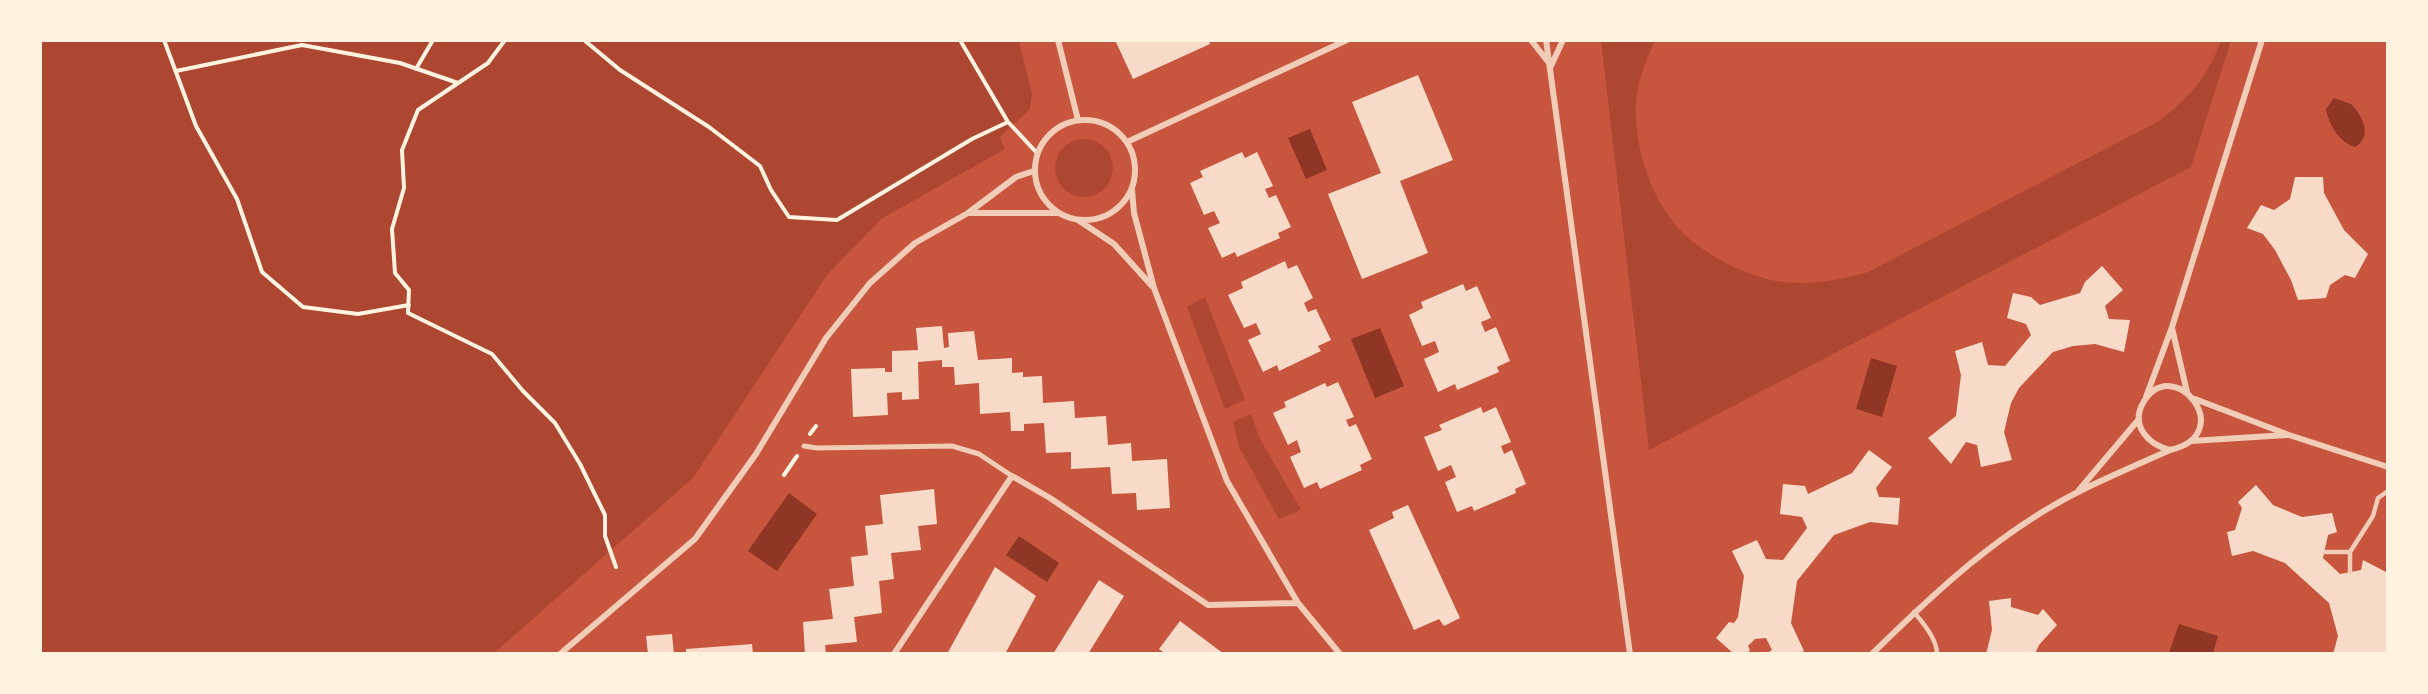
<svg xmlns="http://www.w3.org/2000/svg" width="2428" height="694" font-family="'Exo 2',sans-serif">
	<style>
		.green { fill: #ae4732 }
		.water { fill: #8f3625 }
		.building { fill: #f7dbc8 }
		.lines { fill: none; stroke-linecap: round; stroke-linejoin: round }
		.path { stroke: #fff3e0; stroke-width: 4 }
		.service { stroke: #f1ccb7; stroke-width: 4.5 }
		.pedestrian { stroke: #f1ccb7; stroke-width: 5 }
		.minor { stroke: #f1ccb7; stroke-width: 6 }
	</style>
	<rect width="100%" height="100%" fill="#c8553d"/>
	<!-- green -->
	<path class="green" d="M40,41H1019L1032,94L1030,109L1000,137L1005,149L881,219L827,275L693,478L494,653H41Z
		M1601,41H1655C1646,59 1638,80 1636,101C1633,146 1652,204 1685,235C1704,253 1734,269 1760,277C1795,288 1834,282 1868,272L2159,121C2190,97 2207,78 2221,41H2231L2191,167L1649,450Z
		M1055 168a29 29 0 1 1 58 0a29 29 0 1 1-58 0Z
		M1205,297L1245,400L1225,409L1187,307Z
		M1251,414L1260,439L1301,510L1279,519L1239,447L1233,422Z"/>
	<!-- water -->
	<path class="water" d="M2334,98L2351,104C2363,116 2373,137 2355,147C2339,142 2329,125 2326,109Z
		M1310,129L1327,170L1306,179L1288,138Z
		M1380,328L1404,386L1375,398L1351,339Z
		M1871,358L1897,366L1882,417L1856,409Z
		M789,493L817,514L777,571L748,551Z
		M1019,536L1059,563L1047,582L1006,555Z
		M2179,624L2218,636L2213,653H2169Z"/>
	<!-- building -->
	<path class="building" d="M1115,40H1209L1210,44L1133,79Z
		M1418,75L1453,160L1400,181L1428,253L1362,279L1328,194L1381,173L1352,102Z
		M1242,152L1245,158L1257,152L1273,186L1265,189L1269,198L1276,195L1291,227L1278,233L1280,238L1237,257L1235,252L1222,258L1208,228L1220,223L1214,211L1204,215L1190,183L1203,177L1200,171Z
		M2295,177H2323L2324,193L2344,230L2368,254L2355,278L2345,275L2330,285L2326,298L2298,300L2291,280L2275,250L2263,234L2247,228L2261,205L2274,210L2290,199Z
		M1285,261L1288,269L1297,265L1313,298L1304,303L1308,312L1316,309L1331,340L1318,346L1321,351L1279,371L1277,365L1263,372L1248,340L1261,334L1256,323L1244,328L1228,295L1243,288L1241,282Z
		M2102,266L2123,290L2105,306L2109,319L2130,320L2124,352L2095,344L2073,346L2053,352L2019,388L2011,403L2004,432L2012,460L1981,467L1977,445L1966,442L1951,464L1928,438L1956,416L1961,375L1955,351L1982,342L1988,365L2005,366L2031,335L2026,324L2007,318L2013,293L2031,297L2040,305L2080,293L2085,282Z
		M1463,284L1466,291L1477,286L1491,318L1481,322L1485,332L1496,327L1510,361L1497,367L1499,372L1457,390L1455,384L1438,392L1424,359L1439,352L1435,341L1422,346L1409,315L1423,308L1421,302Z
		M942,326L944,348L949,347L948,333L974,331L978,360L1012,358V373L1023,372V377L1042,376L1043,403L1074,401L1075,418L1106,416L1108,445L1131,443L1132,461L1167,459L1170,508L1137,510L1136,493L1112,494L1110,467L1071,469V452L1046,453L1044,423L1024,424V431H1011L1010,412L980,414L979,383L955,385L954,367H942V360L918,362L919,399L902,400V392L887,393L888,415L853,417L851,369L885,368V372H892V351L918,350L916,328Z
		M1338,382L1354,417L1346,420L1349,427L1356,424L1372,459L1360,465L1362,470L1320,489L1317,482L1304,488L1290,457L1301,452L1297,440L1288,445L1273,413L1286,407L1284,402L1325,383L1327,387Z
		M1481,407L1483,413L1496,407L1511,442L1501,446L1504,454L1512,450L1526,484L1515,489L1516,493L1474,511L1472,506L1457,512L1445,482L1456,477L1451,465L1438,471L1424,437L1442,430L1439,425Z
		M1869,450L1892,467L1876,488L1879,497L1900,498L1898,525L1870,522L1834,535L1797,581L1791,623L1804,651L1799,654H1765L1772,650L1766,638L1755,639L1748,646L1750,650L1747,654H1734L1716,638L1729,622L1734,623L1738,617L1744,576L1732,551L1757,540L1766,559L1783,560L1807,528L1802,517L1780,514L1783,484L1805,486L1808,494L1852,473Z
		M2256,485L2273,505L2302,517L2332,513L2337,532L2328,535L2323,558L2340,574L2361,570L2363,560L2386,572L2388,654H2333L2338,636L2329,603L2285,563L2253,551L2232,556L2227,532L2235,530L2242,508L2238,502Z
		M934,489L937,524L918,526L921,550L891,553L894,579L879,581L882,613L854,617L857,642L825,645L826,654H805L803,622L833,619L829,589L854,586L851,557L868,555L865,526L883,524L880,495Z
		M1408,505L1460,618L1444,626L1439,619L1414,630L1369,530L1394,518L1392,512Z
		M995,567L1036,596L1005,654H947Z
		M1099,580L1124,596L1088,654H1053Z
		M2011,598V607L2038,615L2043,609L2057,625L2039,645L2035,654H1986L1992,630L1989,601Z
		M1180,621L1224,654H1166L1159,649Z
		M672,634L674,654H648L646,636Z
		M752,644L753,654H686V649Z"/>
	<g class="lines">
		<!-- path -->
		<path class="path" d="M85,40H93
			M164,40L196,126L237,199L262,272L303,307L358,314L409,305
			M505,40L488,63L418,110L402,150L404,188L392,229L395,273L409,290L408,313L492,354L523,391L555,423L580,464L605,515V536L616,567
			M584,40L620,70L709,127L760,166L771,190L789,217L837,220L972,139L1008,122
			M960,40L1008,122L1037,153
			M416,69L433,40
			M176,71L302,45L400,63L458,83
			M810,434L816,426
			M784,475L797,456"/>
		<!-- service -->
		<path class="service" d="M2325,552H2350
			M2350,572V552L2373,516L2378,498L2388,491
			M1914,612C1923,623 1937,639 1937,654"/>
		<!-- pedestrian -->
		<path class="pedestrian" d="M804,446L817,448L952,446L979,454L1012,476"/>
		<!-- minor -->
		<path class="minor" d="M1058,40L1078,120
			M1531,40L1549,63
			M1546,40L1630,654
			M1551,66L1563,40
			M1035 170a50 50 0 1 1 100 0a50 50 0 1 1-100 0Z
			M1127,142L1347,40
			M1132,190L1134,213L1154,288L1227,481L1298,603L1340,654
			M968,213H1057
			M1078,220L1114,244L1152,286
			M2172,328L2187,392
			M2146,397L2172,327L2262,40
			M2195,399L2289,435L2388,467
			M2191,441L2287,435
			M2079,490L2139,419
			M560,654L695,539L756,454L826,338L870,283L915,243L968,213L1016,177L1034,171
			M894,654L1012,476L1050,498L1208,605L1298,603
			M1872,654C1935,592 1999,532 2078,492C2108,477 2139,464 2170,450C2240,434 2173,351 2143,403C2130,426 2149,445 2170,450"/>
	</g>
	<!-- border -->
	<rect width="2428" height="694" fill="none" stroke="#fff3e0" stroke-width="84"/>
</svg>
